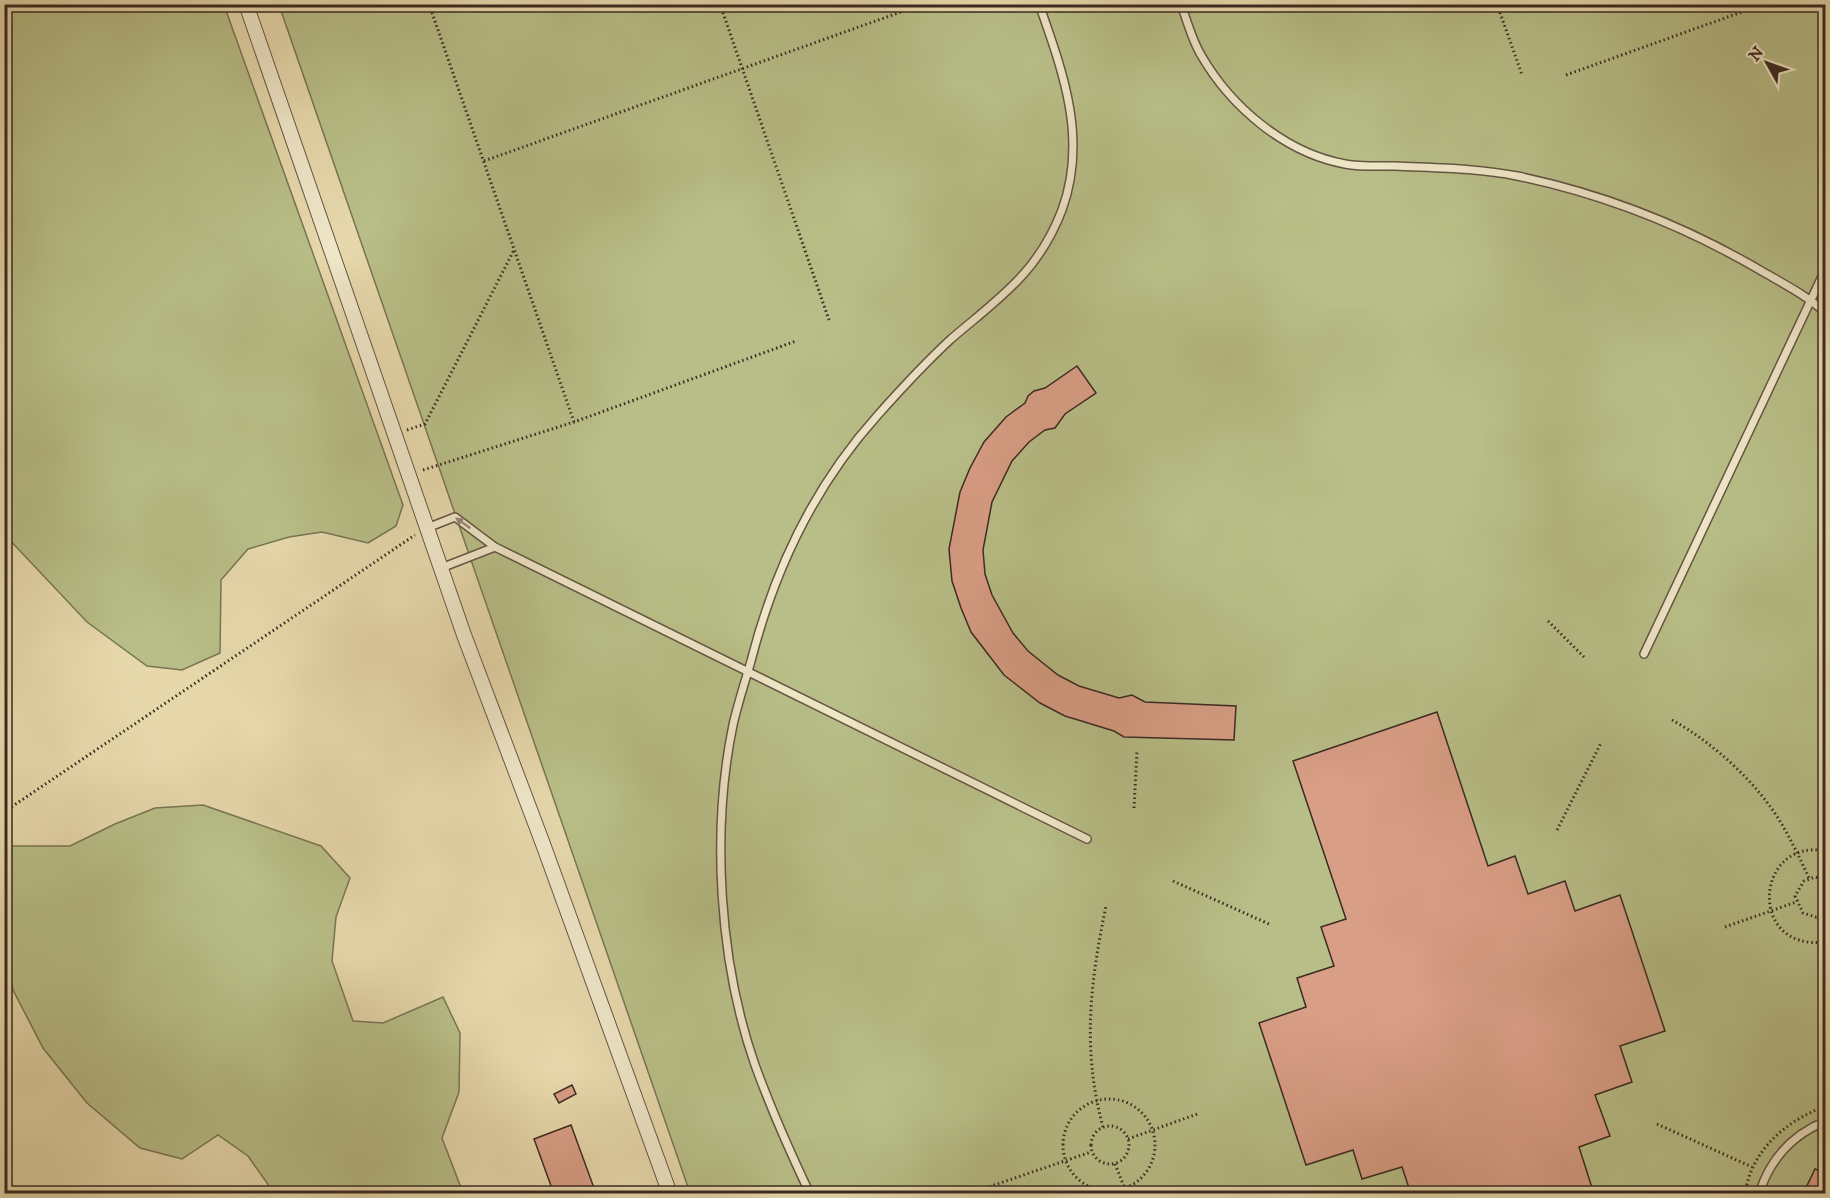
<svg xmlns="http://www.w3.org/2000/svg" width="1830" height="1198" font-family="'IM FELL DW Pica',serif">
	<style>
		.green { fill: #b8be87; stroke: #797454; stroke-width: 1.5 }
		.building { fill: #d99e86; stroke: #3a2a22; stroke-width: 1.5 }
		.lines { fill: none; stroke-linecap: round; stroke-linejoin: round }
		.service-casing { stroke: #655644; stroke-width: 10 }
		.minor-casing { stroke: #655644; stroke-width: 16 }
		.path { stroke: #3a2a22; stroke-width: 3; stroke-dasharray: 1.5 3; stroke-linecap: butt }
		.service { stroke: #efe6c8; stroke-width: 7 }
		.minor { stroke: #efe6c8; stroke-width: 14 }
		.oneway { fill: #948875 }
	</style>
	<rect width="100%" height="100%" fill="#e6d8ab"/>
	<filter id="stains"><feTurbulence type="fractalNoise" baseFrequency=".00333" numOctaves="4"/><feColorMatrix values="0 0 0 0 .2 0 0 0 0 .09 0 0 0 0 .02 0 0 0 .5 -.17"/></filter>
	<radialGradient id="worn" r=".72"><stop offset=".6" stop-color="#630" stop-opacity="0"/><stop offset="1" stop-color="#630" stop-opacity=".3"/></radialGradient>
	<!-- green -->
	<path class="green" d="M5,4L224,5L403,505L396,526L368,543L322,532L289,537L248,549L221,580L220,653L182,670L147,666L87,622L5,535Z
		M279,5H1825V1193H690Z
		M203,805L321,846L350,878L336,917L332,961L353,1021L383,1023L443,997L460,1033L459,1092L442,1138L463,1193H274L248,1156L218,1135L182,1159L140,1148L87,1103L43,1048L13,990L5,942V846H70L115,824L155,808Z"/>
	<!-- building -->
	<path class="building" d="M1077,366L1096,393L1065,414L1055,428L1045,430L1029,442L1012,461L992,502L983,550L985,574L992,595L1013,633L1028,651L1058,675L1079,686L1119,698L1132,695L1145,702L1236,706L1234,740L1124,737L1114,731L1065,716L1040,703L1004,675L971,632L961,608L952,581L949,549L960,492L970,468L984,442L1006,417L1025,403L1028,396L1034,391L1045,388Z
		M1437,712L1488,866L1515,856L1528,894L1565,881L1575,911L1620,895L1665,1031L1620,1046L1632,1082L1595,1095L1610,1136L1579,1147L1594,1194H1411L1402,1167L1362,1179L1353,1150L1306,1165L1259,1023L1306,1007L1297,978L1334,966L1321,927L1346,919L1293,761Z
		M572,1085L576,1094L559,1103L554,1094Z
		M571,1125L594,1188L581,1194H554L534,1139Z
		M1815,1169L1826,1173V1194H1803Z"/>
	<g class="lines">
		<!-- service casing -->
		<g class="service-casing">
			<path id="service" d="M1181,4C1187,21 1192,40 1201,55C1231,107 1285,153 1345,164C1361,167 1379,166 1395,166C1435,168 1477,168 1517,176C1604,194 1689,228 1765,273C1786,285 1807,296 1826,313
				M427,528L455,517L495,547L1087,839
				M441,568L495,547
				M1644,654L1826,268
				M810,1194C790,1152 771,1109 755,1065C719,962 711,831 733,725C738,703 745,682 751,661C774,571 815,485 877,416C901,389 925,363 951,339C999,298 1038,273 1062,210C1088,139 1063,72 1039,4
				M1759,1194C1770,1159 1791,1135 1826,1121"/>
		</g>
		<!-- minor casing -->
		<g class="minor-casing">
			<path id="minor" d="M246,4L464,635L543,844L670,1194"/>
		</g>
		<!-- path -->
		<path class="path" d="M429,4L574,422
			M720,4L829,320
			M1497,4L1522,75
			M1566,75L1764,4
			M484,161L923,4
			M407,430L425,424L514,250
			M423,470L574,422L796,341
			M1548,621L1586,659
			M1672,720C1714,743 1760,785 1784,828C1793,844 1801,861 1809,878
			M1134,808L1137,751
			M4,812L415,535
			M1557,830L1601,743
			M1826,851C1755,837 1746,952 1826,942
			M1826,880L1815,877L1804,881L1795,896L1803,913L1816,917L1826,914
			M1173,881L1269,924
			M1822,916L1826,932
			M1725,927L1796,902
			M1063 1145a46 46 0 1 1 92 0a46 46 0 1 1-92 0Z
			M1657,1124L1752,1167
			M1091 1145a19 19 0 1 1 38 0a19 19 0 1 1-38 0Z
			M1103,1127C1082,1050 1090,983 1106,906
			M1128,1139L1200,1113
			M1115,1164L1127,1194
			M968,1194L1091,1152
			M1745,1194C1751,1150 1787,1120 1826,1106"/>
		<!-- service -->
		<use href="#service" class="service"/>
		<!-- minor -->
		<use href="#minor" class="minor"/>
	</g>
	<!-- one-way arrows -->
	<defs><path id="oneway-solid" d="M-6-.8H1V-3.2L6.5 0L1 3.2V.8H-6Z" transform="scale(1.5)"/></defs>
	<use class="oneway" href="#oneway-solid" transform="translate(463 523) rotate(-145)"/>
	<!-- margin -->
	<rect width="1830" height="1198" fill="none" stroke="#e6d8ab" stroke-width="24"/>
	<rect x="6" y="6" width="1818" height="1186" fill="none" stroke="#3a2a22" stroke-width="3"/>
	<rect x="12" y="12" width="1806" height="1174" fill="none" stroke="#3a2a22" stroke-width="1.5"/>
	<!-- north arrow -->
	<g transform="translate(1767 63) rotate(310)" stroke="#efe6c8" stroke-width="4.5" paint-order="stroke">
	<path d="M0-4.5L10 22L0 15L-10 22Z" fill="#3a2a22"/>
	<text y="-9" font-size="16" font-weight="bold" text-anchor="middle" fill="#3a2a22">N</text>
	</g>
	<rect width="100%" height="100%" filter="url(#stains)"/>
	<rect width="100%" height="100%" fill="url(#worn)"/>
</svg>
